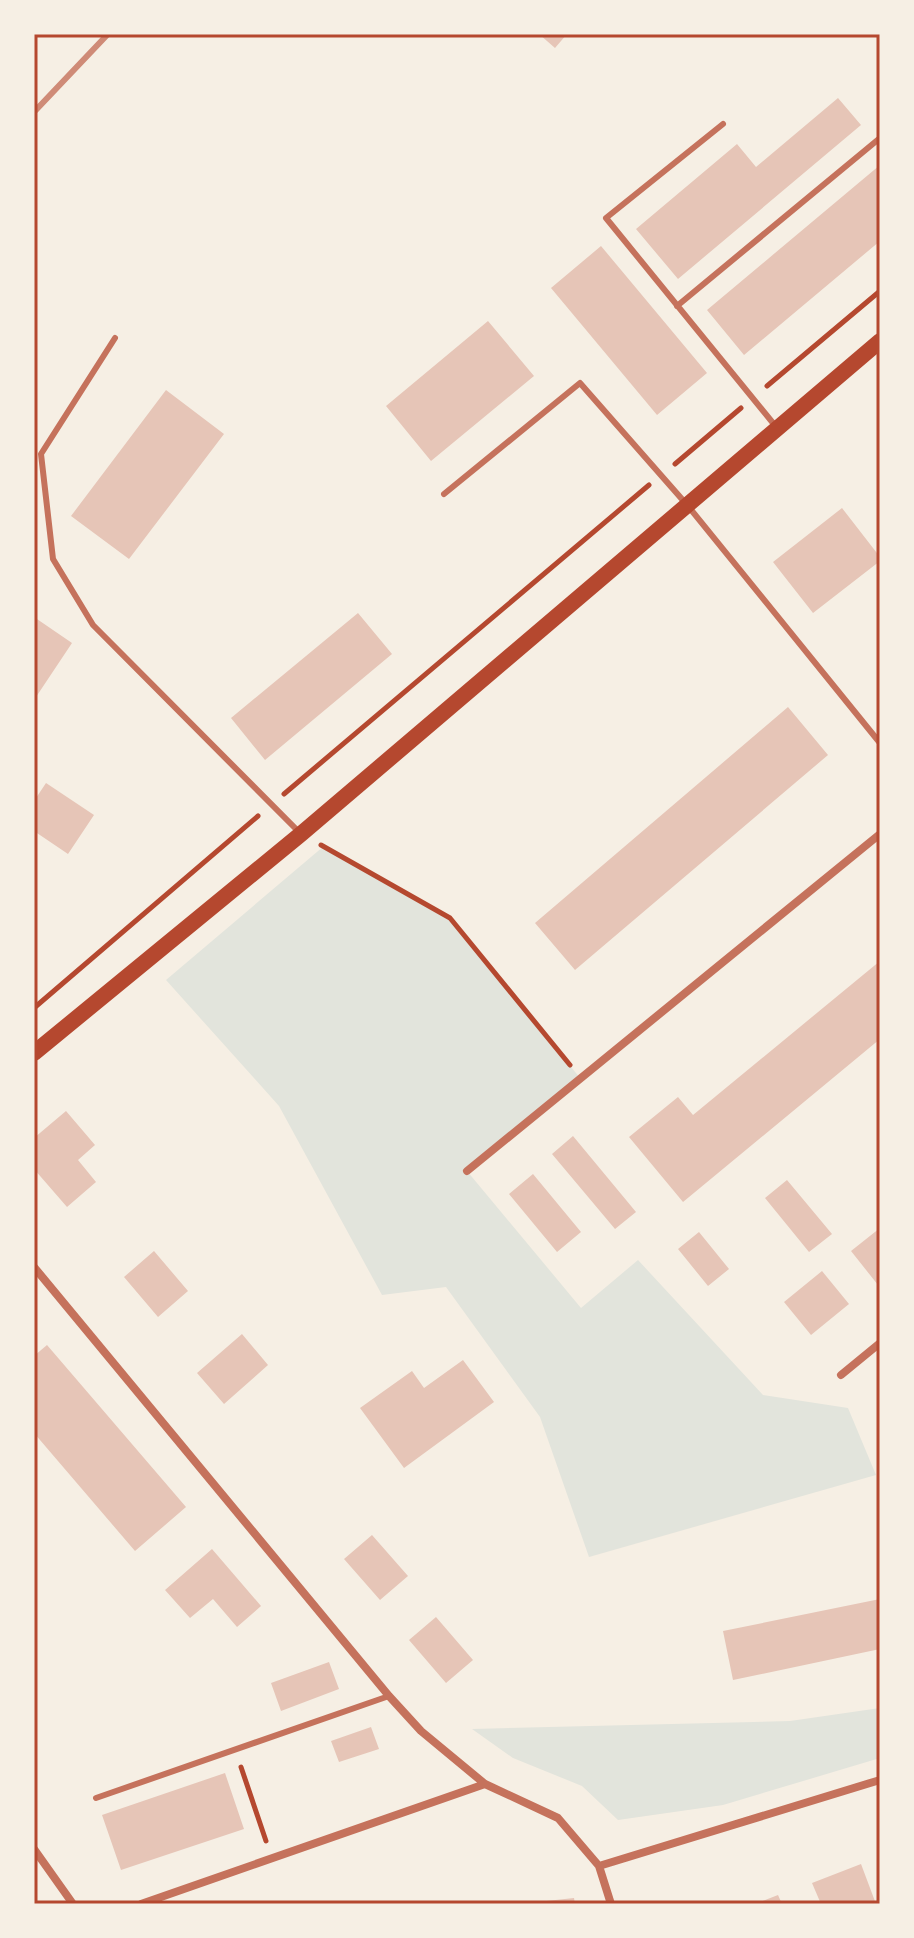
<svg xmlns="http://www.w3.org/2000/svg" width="914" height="1938" font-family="'Open Sans',sans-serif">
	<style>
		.green { fill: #e2e4dc }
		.building { fill: #e6c5b7 }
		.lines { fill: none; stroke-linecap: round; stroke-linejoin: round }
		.path { stroke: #b5482f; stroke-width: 5 }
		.service { stroke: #c5725c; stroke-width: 6 }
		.minor { stroke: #c5725c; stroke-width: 8 }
		.secondary { stroke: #b5482f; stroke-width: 16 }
		.rail { stroke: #cf8b77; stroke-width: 6 }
		.neatline { fill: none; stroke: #b5482f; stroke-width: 3 }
	</style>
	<rect width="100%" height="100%" fill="#f6efe4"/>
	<!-- green -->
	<path class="green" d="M324,846L450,918L580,1078L467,1171L581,1308L638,1260L763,1395L848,1408L876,1475L589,1557L540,1417L446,1287L382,1295L279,1106L166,980Z
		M880,1708V1758L723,1805L618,1820L582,1786L513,1758L472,1729L790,1721Z"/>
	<!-- building -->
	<path class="building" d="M539,34H567L555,48Z
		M838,98L861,125L678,279L636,229L737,144L756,167Z
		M880,165V241L744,355L707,310Z
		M601,246L707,373L657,415L551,288Z
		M488,321L534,376L431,461L386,406Z
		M166,390L224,434L129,559L71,516Z
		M842,508L880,557V561L813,613L773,562Z
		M358,613L392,654L265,760L231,718Z
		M34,617L72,643L34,700Z
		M788,707L828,755L575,970L535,923Z
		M46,783L94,815L68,854L34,831V801Z
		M880,961V1039L683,1202L629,1137L678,1097L693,1115Z
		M66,1111L95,1145L78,1160L96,1182L67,1207L34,1169V1138Z
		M573,1136L636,1212L615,1229L552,1154Z
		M533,1174L581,1232L557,1252L509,1194Z
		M787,1180L832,1234L809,1252L765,1198Z
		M880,1228V1283L878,1285L851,1251Z
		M699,1232L729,1269L708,1286L678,1249Z
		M154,1251L188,1291L158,1317L124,1277Z
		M822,1271L849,1304L811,1335L784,1302Z
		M242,1334L268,1365L224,1404L197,1373Z
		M47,1345L186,1507L135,1551L34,1433V1356Z
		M463,1360L494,1402L404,1468L360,1408L412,1371L424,1388Z
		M372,1535L408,1576L380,1600L344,1559Z
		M212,1549L261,1606L237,1627L213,1599L190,1618L165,1590Z
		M880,1599V1649L733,1680L723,1631Z
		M436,1617L473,1660L446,1683L409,1640Z
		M329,1662L339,1689L281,1711L271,1683Z
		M371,1727L379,1749L339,1762L331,1741Z
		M225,1773L244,1829L121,1870L102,1815Z
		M861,1864L876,1904H821L812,1883Z
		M778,1895L782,1904H755Z
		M574,1898L575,1904H538L537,1902Z"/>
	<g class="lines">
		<!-- path -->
		<path class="path" d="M767,386L880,291
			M675,464L741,408
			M284,794L649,485
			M321,845L450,918L570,1065
			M34,1008L258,816
			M241,1767L266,1841"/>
		<!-- service -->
		<path class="service" d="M723,124L606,218L777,428
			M677,306L880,138
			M115,338L41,454L53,559L93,625L301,834
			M444,494L580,383L688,506L880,743
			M96,1798L389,1696"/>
		<!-- minor -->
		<path class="minor" d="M467,1171L880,834
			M34,1267L389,1696L421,1731L485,1784L558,1818L599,1866L611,1904
			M841,1375L880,1343
			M34,1849L73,1904
			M599,1866L880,1780
			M141,1904L485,1784"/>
		<!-- secondary -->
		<path class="secondary" d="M34,1053L301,834L880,341"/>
		<!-- rail -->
		<path class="rail" d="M34,112L108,34"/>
	</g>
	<!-- border -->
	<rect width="914" height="1938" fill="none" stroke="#f6efe4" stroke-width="72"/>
	<rect x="36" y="36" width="842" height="1866" class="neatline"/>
</svg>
